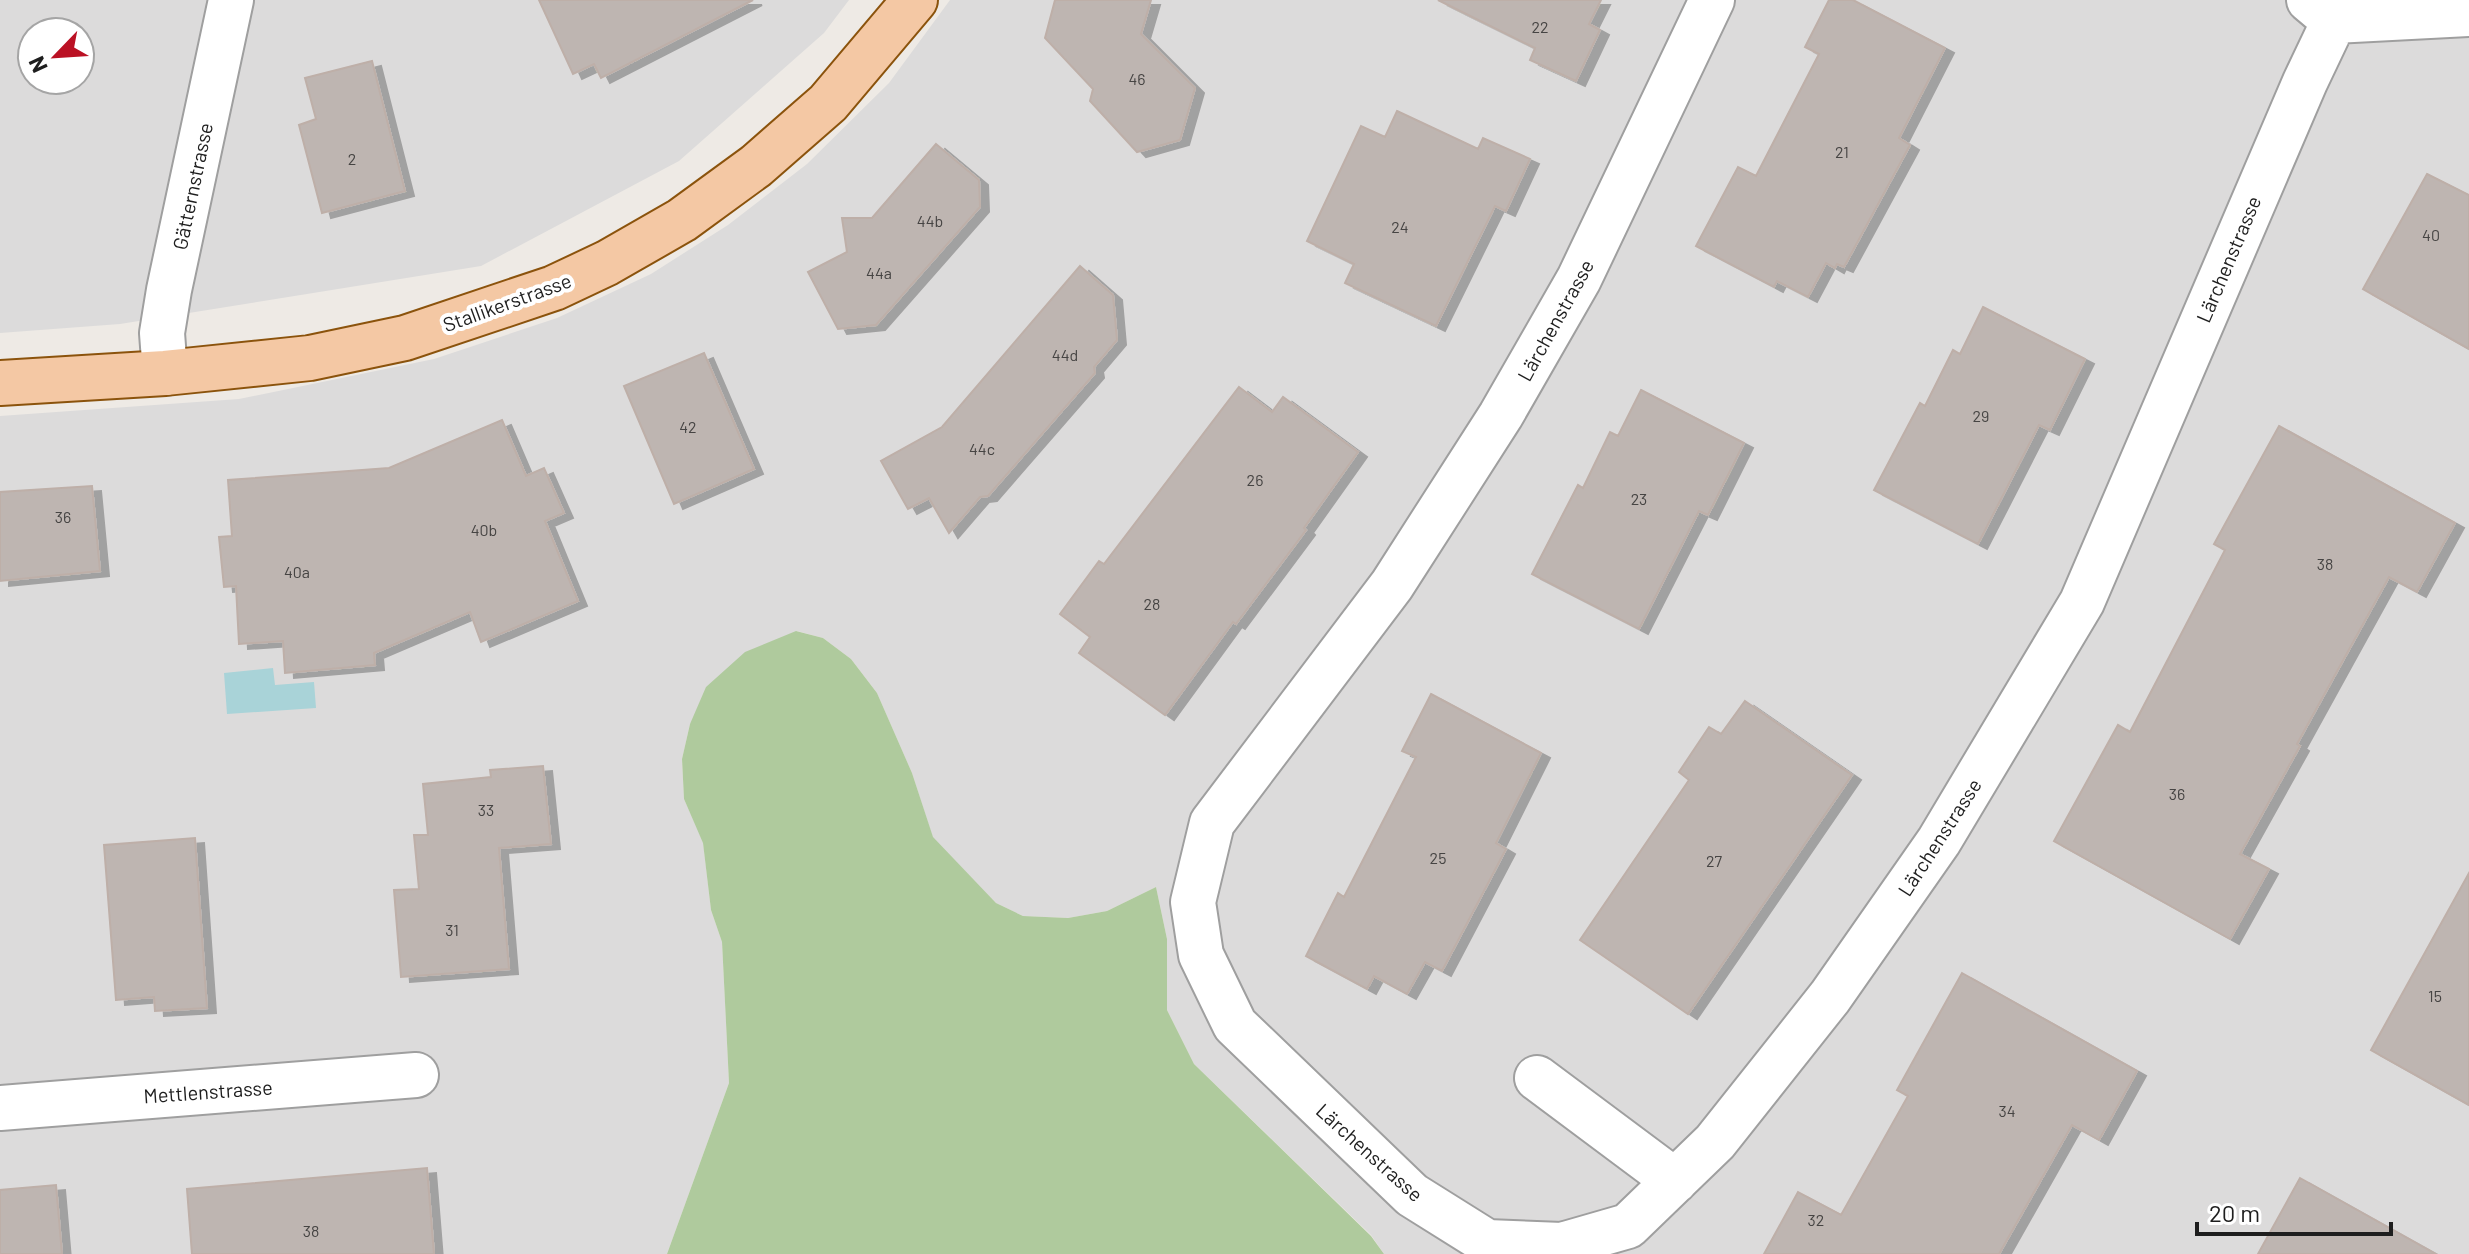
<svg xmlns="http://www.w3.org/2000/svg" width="2469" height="1254" font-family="Barlow,sans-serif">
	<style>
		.residential { fill: #dcdbdb; fill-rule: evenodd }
		.forest { fill: #afca9d }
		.water { fill: #a9d3d8 }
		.building { fill: #beb5b1; stroke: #beafa8; stroke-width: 2; filter: url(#shadow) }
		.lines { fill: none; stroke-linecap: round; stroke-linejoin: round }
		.minor-casing { stroke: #9f9f9f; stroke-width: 48 }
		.major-casing { stroke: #8b530c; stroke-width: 48 }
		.minor { stroke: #fff; stroke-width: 44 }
		.major { stroke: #f4c8a4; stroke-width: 44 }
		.labels { text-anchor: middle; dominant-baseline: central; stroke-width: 8; stroke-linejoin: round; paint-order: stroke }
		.number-label { font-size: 16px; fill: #464443 }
		.street-label { font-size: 20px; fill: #1e1e1e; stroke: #fff }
	</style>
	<defs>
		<filter id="shadow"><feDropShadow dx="9" dy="5" stdDeviation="0" flood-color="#0004"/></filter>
	</defs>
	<rect width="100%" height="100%" fill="#eeeae5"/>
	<!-- residential -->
	<path class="residential" d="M0,0H849L824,33L679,161L481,266L120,324L0,333ZM32,32H80V80H32Z
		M950,0H2469V1254H1384L1371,1235L1194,1064L1167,1010V939L1156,887L1107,911L1068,918L1023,916L996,903L933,838L912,773L877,693L851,659L823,638L797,631L690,724L682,759L684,799L703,842L711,910L722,942L729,1083L667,1254H0V416L239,399L434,359L557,318L651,274L728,225L807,164L889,83Z"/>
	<!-- forest -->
	<path class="forest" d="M796,631L823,638L851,659L877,693L912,773L933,837L996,903L1023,916L1068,918L1107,911L1156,887L1167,939V1010L1194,1064L1371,1236L1384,1254H667L729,1083L722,942L711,910L703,843L684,799L682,759L690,724L706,687L745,652Z"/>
	<!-- water -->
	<path class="water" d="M273,668L275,685L314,682L316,708L227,714L224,673Z"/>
	<!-- building -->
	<path class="building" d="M539,0H753L601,78L594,64L573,74Z
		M1055,0H1151L1141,34L1195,88L1180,140L1137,152L1090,101L1093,89L1045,38Z
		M1438,0H1601L1589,24L1600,30L1576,81L1530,60L1535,48Z
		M1829,0H1853L1945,48L1899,138L1910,145L1844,267L1837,264L1835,268L1826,263L1808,297L1777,281L1774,287L1696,246L1738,167L1756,176L1819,54L1805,47Z
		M372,61L405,191L322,213L299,125L316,119L305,78Z
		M1397,111L1478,149L1483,138L1530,159L1506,211L1495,206L1436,326L1345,283L1354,264L1307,241L1361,126L1385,137Z
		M936,144L979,180L980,207L876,325L838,329L808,272L847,252L842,218H872Z
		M2427,174L2469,195V349L2363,289Z
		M1080,266L1113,295L1117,340L1094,367L1095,373L988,496L980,497L949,533L929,498L908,509L881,461L942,427Z
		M1983,307L2085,359L2050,430L2039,425L1978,544L1874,490L1920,403L1925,406L1953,350L1960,354Z
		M704,353L754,469L674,504L624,386Z
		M1239,387L1272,412L1283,397L1358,452L1304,528L1306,530L1236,624L1233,622L1165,715L1079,653L1090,637L1060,614L1099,561L1104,564Z
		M1641,390L1744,443L1708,515L1699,511L1639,629L1532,574L1578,485L1583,488L1610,432L1618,436Z
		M502,420L526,476L544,468L564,513L545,521L578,601L481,642L470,612L374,653L375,665L285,673L283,641L239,644L236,586L224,587L219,537L232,536L228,480L389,468Z
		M2279,426L2455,523L2417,592L2389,577L2297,744L2300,746L2240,854L2269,869L2230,939L2054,841L2118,725L2130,732L2225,550L2214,544Z
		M92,486L100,571L0,581V492Z
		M1431,694L1541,753L1496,843L1506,849L1442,971L1425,962L1407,994L1374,976L1367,989L1306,956L1338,893L1344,897L1416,757L1402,751Z
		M1745,701L1852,775L1688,1014L1580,940L1689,780L1679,772L1709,727L1721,734Z
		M543,766L551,844L499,848L509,969L401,977L394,890L419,889L414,835H428L423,784L491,777L490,770Z
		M195,838L207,1008L155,1011L154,997L116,1000L104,845Z
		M2469,873V1105L2371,1050Z
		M1962,973L2137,1071L2099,1140L2072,1125L1999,1254H1764L1798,1192L1841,1215L1908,1096L1897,1090Z
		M427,1168L434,1254H192L187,1189Z
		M2300,1178L2436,1254H2258Z
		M56,1185L62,1254H0V1190Z"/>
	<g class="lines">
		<!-- minor casing -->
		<g class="minor-casing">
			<path id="minor" d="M1712,0L1579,279L1501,415L1392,585L1212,823L1193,902L1201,955L1235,1025L1412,1195L1487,1242L1562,1245L1628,1226L1715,1142L1830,997L1939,841L2082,602L2305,82L2334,21
				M2309,0L2334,21L2469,14
				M165,373L162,333L169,290L231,0
				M1537,1078L1675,1181
				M0,1108L416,1075"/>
		</g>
		<!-- major casing -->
		<g class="major-casing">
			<path id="major" d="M0,383L165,373L310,358L405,338L554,288L607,263L682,220L756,166L828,103L915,0"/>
		</g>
		<!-- minor -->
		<use href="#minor" class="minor"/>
		<!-- major -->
		<use href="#major" class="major"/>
	</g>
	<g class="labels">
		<!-- number labels -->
		<g class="number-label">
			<text x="1540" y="26">22</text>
			<text x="1137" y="78">46</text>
			<text x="1842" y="151">21</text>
			<text x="352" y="158">2</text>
			<text x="930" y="220">44b</text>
			<text x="1400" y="226">24</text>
			<text x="2431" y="234">40</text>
			<text x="879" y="272">44a</text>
			<text x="1065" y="354">44d</text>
			<text x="1981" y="415">29</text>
			<text x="688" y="426">42</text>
			<text x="982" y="448">44c</text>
			<text x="1255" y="479">26</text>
			<text x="1639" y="498">23</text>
			<text x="63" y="516">36</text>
			<text x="484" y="529">40b</text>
			<text x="2325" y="563">38</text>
			<text x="297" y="571">40a</text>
			<text x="1152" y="603">28</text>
			<text x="2177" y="793">36</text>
			<text x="486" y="809">33</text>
			<text x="1438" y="857">25</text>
			<text x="1714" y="860">27</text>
			<text x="452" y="929">31</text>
			<text x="2435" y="995">15</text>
			<text x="2007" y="1110">34</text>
			<text x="1816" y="1219">32</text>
			<text x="311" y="1230">38</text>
		</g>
		<!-- street labels -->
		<g class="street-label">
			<text transform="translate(192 186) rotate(-78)">Gätternstrasse</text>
			<text transform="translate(2228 259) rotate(-67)">Lärchenstrasse</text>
			<text transform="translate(507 302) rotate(-20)">Stallikerstrasse</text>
			<text transform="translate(1555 320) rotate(-61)">Lärchenstrasse</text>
			<text transform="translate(1939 837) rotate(-57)">Lärchenstrasse</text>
			<text transform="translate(208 1091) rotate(-4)">Mettlenstrasse</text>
			<text transform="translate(1370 1152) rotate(42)">Lärchenstrasse</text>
		</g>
	</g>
	<!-- north arrow -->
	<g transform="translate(56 56) rotate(245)"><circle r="38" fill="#ffffff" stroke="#a5a5a5" stroke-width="2"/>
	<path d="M0-6L14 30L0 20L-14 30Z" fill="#bb1124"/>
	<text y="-12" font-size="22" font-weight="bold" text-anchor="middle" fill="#1e1e1e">N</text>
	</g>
	<!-- scale -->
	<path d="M2197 1222v12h194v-12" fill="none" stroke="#1e1e1e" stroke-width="4"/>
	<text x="2209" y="1222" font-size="24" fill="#1e1e1e" stroke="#ffffff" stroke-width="6" paint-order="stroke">20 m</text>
</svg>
